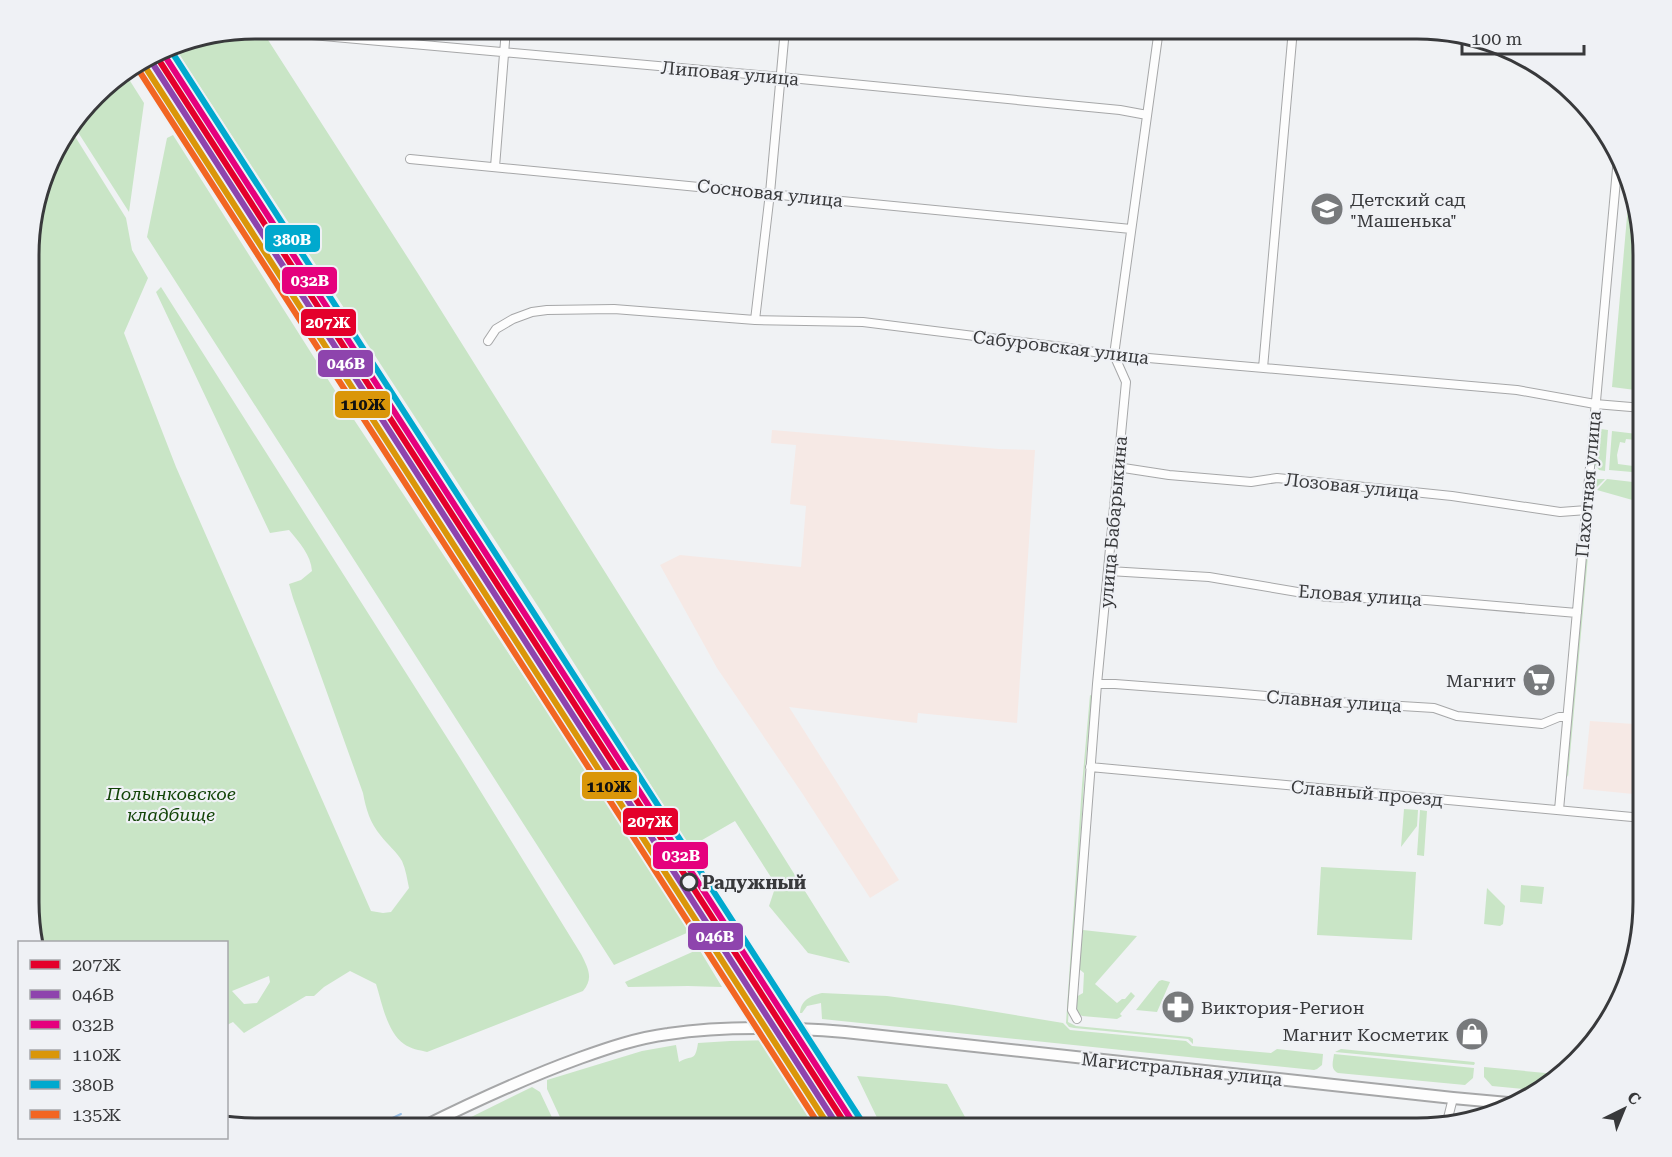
<svg xmlns="http://www.w3.org/2000/svg" width="1672" height="1157" font-family="'Roboto Serif',serif">
	<style>
		.industrial { fill: #f6e9e5 }
		.green { fill: #c9e5c6; fill-rule: evenodd }
		.lines { fill: none; stroke-linecap: round; stroke-linejoin: round }
		.stream { stroke: #9ac1e8; stroke-width: 2 }
		.minor-casing { stroke: #a6a7a8; stroke-width: 10 }
		.secondary-casing { stroke: #a6a7a8; stroke-width: 14 }
		.minor { stroke: #fdfdfd; stroke-width: 8 }
		.secondary { stroke: #fdfdfd; stroke-width: 10 }
		.rail-1-casing { stroke: #eff1f5; stroke-width: 10 }
		.rail-2-casing { stroke: #eff1f5; stroke-width: 10 }
		.rail-3-casing { stroke: #eff1f5; stroke-width: 10 }
		.rail-4-casing { stroke: #eff1f5; stroke-width: 10 }
		.rail-5-casing { stroke: #eff1f5; stroke-width: 10 }
		.rail-6-casing { stroke: #eff1f5; stroke-width: 10 }
		.rail-1 { stroke: #e4002b; stroke-width: 6 }
		.rail-2 { stroke: #8e44ad; stroke-width: 6 }
		.rail-3 { stroke: #e5007d; stroke-width: 6 }
		.rail-4 { stroke: #da9609; stroke-width: 6 }
		.rail-5 { stroke: #00a9ce; stroke-width: 6 }
		.rail-6 { stroke: #f26522; stroke-width: 6 }
		.stop-dot { fill: #eff1f5; stroke: #38393b; stroke-width: 3 }
		.labels { text-anchor: middle; dominant-baseline: central; stroke-width: 4.5; stroke-linejoin: round; paint-order: stroke }
		.street-label { font-size: 18px; fill: #38393b; stroke: #eff1f5 }
		.poi-label { font-size: 18px; fill: #38393b; stroke: #eff1f5; text-anchor: start }
		.park-label { font-size: 18px; font-style: italic; fill: #124407; stroke: #eff1f5 }
		.stop-label { font-size: 18px; font-weight: bold; fill: #38393b; stroke: #eff1f5; text-anchor: start }
		.rim { fill: none; stroke: #38393b; stroke-width: 3 }
		.line-badge { stroke: #eff1f5; stroke-width: 2 }
		.badge-label { font-size: 16px; text-anchor: middle; font-weight: bold; fill: #fff }
		.pale-badge-label { font-size: 16px; text-anchor: middle; font-weight: bold; fill: #111 }
	</style>
	<rect width="100%" height="100%" fill="#f0f2f4"/>
	<!-- industrial -->
	<path class="industrial" d="M772,430L999,449L1035,450L1017,723L918,713L917,723L789,707L899,880L870,898L802,793L717,668L660,565L680,555L801,567L806,506L790,504L796,445L771,443Z
		M1590,721L1634,724L1643,731V795L1583,789Z"/>
	<!-- green -->
	<path class="green" d="M255,29H261L417,272L850,963L808,953L769,906L776,885L735,821L690,847L543,614L173,45Z
		M125,73L144,103L129,212L74,126L105,85Z
		M71,130L126,218L132,250L148,278L124,333L176,467L371,911L383,913L391,912L409,888C407,879 406,870 402,861C397,852 387,844 381,836C370,823 366,809 363,793L293,598L289,584L301,580L312,571C311,555 299,542 289,530L270,533L156,292L161,287L460,758L581,954C588,968 594,978 583,991L427,1052C419,1050 411,1049 404,1044C387,1032 382,1003 376,984L350,971L324,987L314,996H306L244,1033L233,1022L227,1025L226,942H34L30,931V599L39,594L30,574V226L52,154ZM269,976L270,982L257,1003L244,1004L232,991Z
		M173,135L341,400L640,852L689,932L614,965L147,237L167,138Z
		M1629,194L1643,240V391L1612,387Z
		M1601,429L1608,430L1605,471L1599,470L1595,465L1598,435Z
		M1612,431L1637,434L1636,440L1626,439L1625,443L1620,442L1617,455L1618,464L1633,466L1632,472L1609,470Z
		M1596,479H1605L1594,490L1568,777L1566,773L1593,483Z
		M1607,479L1633,482L1632,494L1643,496V503L1597,490Z
		M1090,695L1092,696L1085,769L1068,1022L1076,1026L1190,1037L1193,1039V1044L1188,1039L1074,1028L1069,1027L1066,1023L1082,785Z
		M1404,809L1418,810L1417,826L1401,847Z
		M1420,810L1427,811L1424,856L1417,855Z
		M1321,867L1416,872L1412,940L1317,935Z
		M1521,885L1544,887L1542,904L1520,902Z
		M1487,888L1505,906L1503,924L1500,926L1484,924Z
		M1083,930L1137,936L1095,984L1117,1003L1122,999H1125L1131,992L1135,996L1120,1014L1122,1016L1117,1019L1082,1016L1076,1012V997L1083,993L1084,973L1079,969Z
		M699,949L722,987L688,986L628,987L625,982Z
		M1162,980L1170,982L1157,1012L1136,1010L1159,981Z
		M822,993L887,996L954,1005L1063,1023L1070,1030L1186,1041L1192,1046L1271,1053L1277,1049L1323,1054L1322,1065L1317,1069L1314,1070L822,1019L821,1003L807,1006L802,1013H800C801,1000 810,996 822,993Z
		M777,1040L833,1128H603L597,1117L565,1128L547,1089V1080L642,1051L676,1045L679,1062C692,1054 695,1063 698,1043L730,1041Z
		M1341,1049L1474,1062L1475,1063L1474,1065L1335,1052Z
		M1334,1054L1474,1068L1473,1078L1465,1085L1338,1073C1330,1069 1333,1062 1334,1054Z
		M1484,1067L1556,1074L1535,1090L1492,1086L1484,1077Z
		M857,1076L947,1084L971,1128H882Z
		M532,1087L540,1092L557,1128H449Z"/>
	<g class="lines">
		<!-- stream -->
		<path class="stream" d="M371,1128L401,1114"/>
		<!-- minor casing -->
		<g class="minor-casing">
			<path id="minor" d="M312,35L780,77L1120,110L1147,115
				M410,159L1131,229
				M495,167L506,29
				M755,320L770,193L785,29
				M488,341L496,329L513,319L532,312L547,310L614,309L755,320L863,322L1062,347L1114,355L1517,390L1595,404L1643,408
				M1263,368L1293,29
				M1117,467L1169,475L1251,482L1277,478L1452,496L1560,512L1587,510
				M1109,571L1209,577L1327,597L1426,600L1577,613
				M1097,684H1115L1220,692L1336,702L1434,708L1457,716L1542,724L1559,717H1567
				M1090,767L1643,818
				M1559,810L1618,158
				M1077,1019L1072,1010L1097,684L1126,382L1114,355L1159,29
				M1447,1122L1453,1098"/>
		</g>
		<!-- secondary casing -->
		<g class="secondary-casing">
			<path id="secondary" d="M421,1128C473,1102 525,1078 580,1058C608,1048 637,1038 668,1034C726,1025 786,1027 845,1032L1453,1098L1519,1104"/>
		</g>
		<!-- minor -->
		<use href="#minor" class="minor"/>
		<!-- secondary -->
		<use href="#secondary" class="secondary"/>
		<!-- rail-1 casing -->
		<g class="rail-1-casing">
			<path id="rail-1" d="M155,54L848,1128"/>
		</g>
		<!-- rail-2 casing -->
		<g class="rail-2-casing">
			<path id="rail-2" d="M149,58L839,1128"/>
		</g>
		<!-- rail-3 casing -->
		<g class="rail-3-casing">
			<path id="rail-3" d="M161,50L854,1124"/>
		</g>
		<!-- rail-4 casing -->
		<g class="rail-4-casing">
			<path id="rail-4" d="M142,62L830,1128"/>
		</g>
		<!-- rail-5 casing -->
		<g class="rail-5-casing">
			<path id="rail-5" d="M168,46L861,1120"/>
		</g>
		<!-- rail-6 casing -->
		<g class="rail-6-casing">
			<path id="rail-6" d="M136,66L821,1128"/>
		</g>
		<!-- rail-1 -->
		<use href="#rail-1" class="rail-1"/>
		<!-- rail-2 -->
		<use href="#rail-2" class="rail-2"/>
		<!-- rail-3 -->
		<use href="#rail-3" class="rail-3"/>
		<!-- rail-4 -->
		<use href="#rail-4" class="rail-4"/>
		<!-- rail-5 -->
		<use href="#rail-5" class="rail-5"/>
		<!-- rail-6 -->
		<use href="#rail-6" class="rail-6"/>
	</g>
	<!-- icons -->
	<defs>
		<g id="school-disc" transform="scale(1.725)"><circle r="9.5" fill="#787a7c" stroke="#eff1f5"/><path d="M0-5L7-2L0 1L-7-2ZM-4 1L0 2.5L4 1V4Q0 6-4 4Z" fill="#fff"/></g>
		<g id="supermarket-disc" transform="scale(1.725)"><circle r="9.5" fill="#787a7c" stroke="#eff1f5"/><path d="M-6-5.5h2.5l.6 2H6L4.5 2H-2.5L-4.4-4H-6ZM-1.5 3.2a1.3 1.3 0 1 0 .1 0ZM3 3.2a1.3 1.3 0 1 0 .1 0Z" fill="#fff"/></g>
		<g id="pharmacy-disc" transform="scale(1.725)"><circle r="9.5" fill="#787a7c" stroke="#eff1f5"/><path d="M-2-6h4v4h4v4h-4v4h-4v-4h-4v-4h4Z" fill="#fff"/></g>
		<g id="shop-disc" transform="scale(1.725)"><circle r="9.5" fill="#787a7c" stroke="#eff1f5"/><path d="M-5-2.5h2.3a2.7 3.5 0 0 1 5.4 0H5L5.5 6h-11ZM-1.5-2.5h3a1.5 2.3 0 0 0-3 0Z" fill="#fff"/></g>
	</defs>
	<g fill-rule="evenodd">
		<use href="#school-disc" x="1327" y="209"/>
		<use href="#supermarket-disc" x="1539" y="680"/>
		<use href="#pharmacy-disc" x="1178" y="1007"/>
		<use href="#shop-disc" x="1472" y="1034"/>
	</g>
	<!-- markers -->
	<circle class="stop-dot" cx="689" cy="882" r="8"/>
	<g class="labels">
		<!-- street labels -->
		<g class="street-label">
			<text transform="translate(730 73) rotate(5)">Липовая улица</text>
			<text transform="translate(770 193) rotate(6)">Сосновая улица</text>
			<text transform="translate(1061 347) rotate(7)">Сабуровская улица</text>
			<text transform="translate(1588 484) rotate(-85)">Пахотная улица</text>
			<text transform="translate(1352 486) rotate(6)">Лозовая улица</text>
			<text transform="translate(1113 522) rotate(-85)">улица Бабарыкина</text>
			<text transform="translate(1360 595) rotate(4)">Еловая улица</text>
			<text transform="translate(1334 701) rotate(4)">Славная улица</text>
			<text transform="translate(1367 793) rotate(5)">Славный проезд</text>
			<text transform="translate(1182 1069) rotate(6)">Магистральная улица</text>
		</g>
		<!-- poi labels -->
		<g class="poi-label">
			<text x="1350" y="199">Детский сад<tspan x="1350" dy="21">"Машенька"</tspan></text>
			<text x="1516" y="680" text-anchor="end">Магнит</text>
			<text x="1201" y="1007">Виктория-Регион</text>
			<text x="1449" y="1034" text-anchor="end">Магнит Косметик</text>
		</g>
		<!-- park labels -->
		<g class="park-label">
			<text x="171" y="793">Полынковское<tspan x="171" dy="21">кладбище</tspan></text>
		</g>
		<!-- stop labels -->
		<g class="stop-label">
			<text x="702" y="882">Радужный</text>
		</g>
	</g>
	<!-- crop -->
	<path d="M0 0H1672V1157H0ZM255 39H1417A216 216 0 0 1 1633 255V902A216 216 0 0 1 1417 1118H255A216 216 0 0 1 39 902V255A216 216 0 0 1 255 39Z" fill="#eff1f5" fill-rule="evenodd"/>
	<path class="rim" d="M255 39H1417A216 216 0 0 1 1633 255V902A216 216 0 0 1 1417 1118H255A216 216 0 0 1 39 902V255A216 216 0 0 1 255 39Z"/>
	<g class="line-badge">
		<rect x="264" y="224" width="57" height="29" rx="6" fill="#00a9ce"/>
		<rect x="281" y="266" width="57" height="29" rx="6" fill="#e5007d"/>
		<rect x="300" y="308" width="57" height="29" rx="6" fill="#e4002b"/>
		<rect x="317" y="349" width="57" height="29" rx="6" fill="#8e44ad"/>
		<rect x="334" y="390" width="57" height="29" rx="6" fill="#da9609"/>
		<rect x="581" y="771" width="57" height="29" rx="6" fill="#da9609"/>
		<rect x="622" y="807" width="57" height="29" rx="6" fill="#e4002b"/>
		<rect x="652" y="841" width="57" height="29" rx="6" fill="#e5007d"/>
		<rect x="687" y="922" width="57" height="29" rx="6" fill="#8e44ad"/>
	</g>
	<g class="badge-label">
		<text x="292" y="245">380В</text>
		<text x="310" y="286">032В</text>
		<text x="328" y="328">207Ж</text>
		<text x="346" y="369">046В</text>
		<text x="650" y="827">207Ж</text>
		<text x="681" y="861">032В</text>
		<text x="715" y="942">046В</text>
	</g>
	<g class="pale-badge-label">
		<text x="363" y="410">110Ж</text>
		<text x="609" y="792">110Ж</text>
	</g>
	<!-- legend -->
	<rect x="18" y="941" width="210" height="198" fill="#eff1f5" stroke="#a6a7ab" stroke-width="1.5"/>
	<rect x="30" y="960" width="30" height="9" fill="#e4002b" stroke="#a6a7ab" stroke-width="1.5"/>
	<text x="72" y="971" font-size="18" fill="#38393b">207Ж</text>
	<rect x="30" y="990" width="30" height="9" fill="#8e44ad" stroke="#a6a7ab" stroke-width="1.5"/>
	<text x="72" y="1001" font-size="18" fill="#38393b">046В</text>
	<rect x="30" y="1020" width="30" height="9" fill="#e5007d" stroke="#a6a7ab" stroke-width="1.5"/>
	<text x="72" y="1031" font-size="18" fill="#38393b">032В</text>
	<rect x="30" y="1050" width="30" height="9" fill="#da9609" stroke="#a6a7ab" stroke-width="1.5"/>
	<text x="72" y="1061" font-size="18" fill="#38393b">110Ж</text>
	<rect x="30" y="1080" width="30" height="9" fill="#00a9ce" stroke="#a6a7ab" stroke-width="1.5"/>
	<text x="72" y="1091" font-size="18" fill="#38393b">380В</text>
	<rect x="30" y="1110" width="30" height="9" fill="#f26522" stroke="#a6a7ab" stroke-width="1.5"/>
	<text x="72" y="1121" font-size="18" fill="#38393b">135Ж</text>
	<!-- north arrow -->
	<g transform="translate(1624 1109) rotate(43)" stroke="#eff1f5" stroke-width="4.5" paint-order="stroke">
	<path d="M0-4.5L10 22L0 15L-10 22Z" fill="#38393b"/>
	<text y="-9" font-size="16" font-weight="bold" text-anchor="middle" fill="#38393b">С</text>
	</g>
	<!-- scale -->
	<path d="M1462 45v9h122v-9" fill="none" stroke="#38393b" stroke-width="3"/>
	<text x="1471" y="45" font-size="18" fill="#38393b" stroke="#eff1f5" stroke-width="4.5" paint-order="stroke">100 m</text>
</svg>
